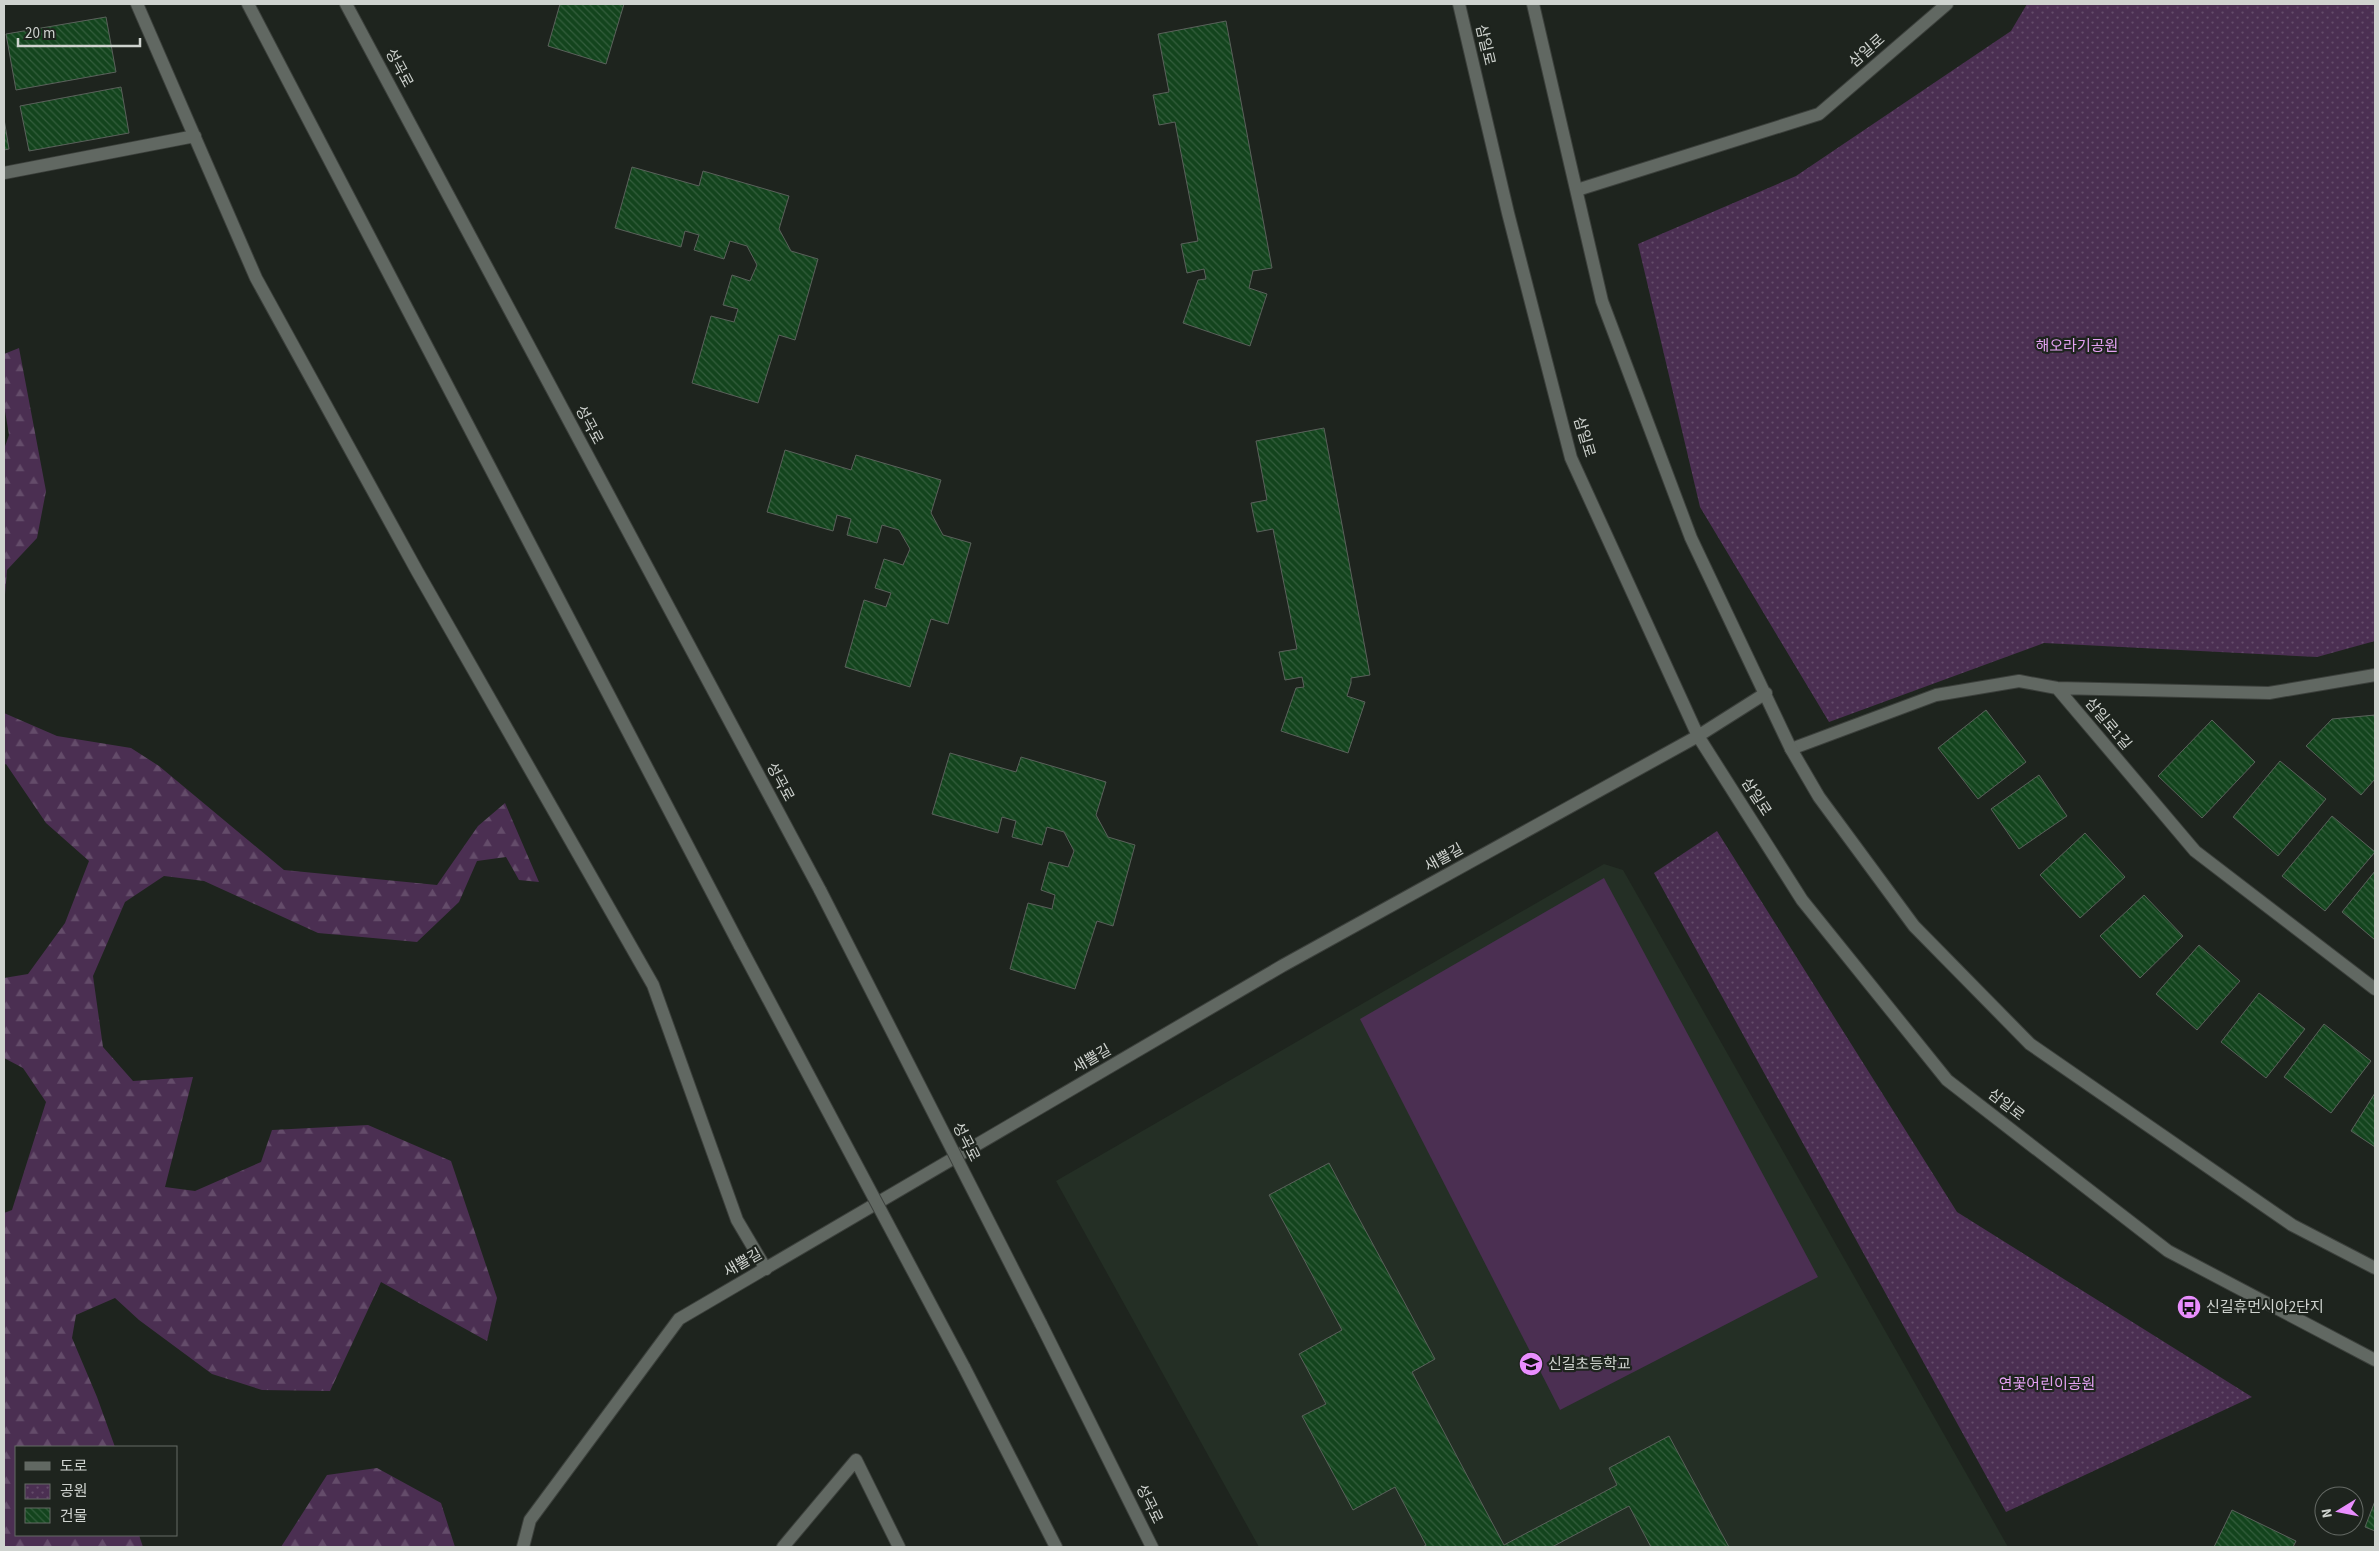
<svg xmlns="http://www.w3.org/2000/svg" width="2379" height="1551" font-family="'Source Sans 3','Noto Sans KR',sans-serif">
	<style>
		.built { fill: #242f25 }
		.forest { fill: url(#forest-firs) }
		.park { fill: url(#park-dots) }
		.pitch { fill: #4b2f52 }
		.building { fill: url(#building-back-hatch); stroke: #5a615b }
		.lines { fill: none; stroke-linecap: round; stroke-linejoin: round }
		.street-casing { stroke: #3c403c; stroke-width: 14 }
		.secondary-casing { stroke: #3c403c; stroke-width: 14 }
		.street { stroke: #616862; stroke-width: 12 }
		.secondary { stroke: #616862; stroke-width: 12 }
		.secondary-bridge-casing { stroke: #3c403c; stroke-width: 14; stroke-linecap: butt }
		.secondary-bridge { stroke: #616862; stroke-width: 12 }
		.labels { text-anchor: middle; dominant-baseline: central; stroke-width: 4.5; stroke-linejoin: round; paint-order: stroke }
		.street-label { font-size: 15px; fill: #cfd3cf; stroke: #1e241e }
		.park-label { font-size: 15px; fill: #e4a1f3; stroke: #1e241e }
		.poi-label { font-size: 15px; fill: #cfd3cf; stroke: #1e241e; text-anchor: start }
	</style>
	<defs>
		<pattern id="forest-firs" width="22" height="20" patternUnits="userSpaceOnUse" patternTransform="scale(1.25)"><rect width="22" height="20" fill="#4b2f52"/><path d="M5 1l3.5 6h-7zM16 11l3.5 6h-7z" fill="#644c6a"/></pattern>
		<pattern id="park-dots" width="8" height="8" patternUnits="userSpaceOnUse" patternTransform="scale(1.25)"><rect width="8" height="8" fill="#4b2f52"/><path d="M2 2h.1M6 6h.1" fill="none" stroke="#644c6a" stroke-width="1.8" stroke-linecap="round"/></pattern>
		<pattern id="building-back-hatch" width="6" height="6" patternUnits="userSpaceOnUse" patternTransform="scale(1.25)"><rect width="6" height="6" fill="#13441d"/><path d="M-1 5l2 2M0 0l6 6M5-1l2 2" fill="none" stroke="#345e3d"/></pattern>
	</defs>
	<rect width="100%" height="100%" fill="#1e241e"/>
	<!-- built -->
	<path class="built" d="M1604,864L1623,870L2008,1547H1259L1056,1181Z"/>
	<!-- forest -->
	<path class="forest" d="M19,348L46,491L37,538L7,570L4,607V449L9,435L4,405V354Z
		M4,713L57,736L131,748L159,766L284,870L437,885L478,826L505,803L539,882L519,880L506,857L477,861L459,902L417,942L318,933L204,881L164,876L125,902L93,976L103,1047L133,1081L193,1077L165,1187L195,1191L261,1162L272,1130L368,1125L451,1161L497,1298L487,1341L381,1282L330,1391L262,1390L212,1374L139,1320L115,1298L76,1315L72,1338L97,1397L115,1447H16V1535H139L143,1547H4V1213L12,1210L46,1102L23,1068L4,1058V978L28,974L65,923L89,861L46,823L6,764L4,765Z
		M377,1468L441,1503L455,1547H281L327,1475Z"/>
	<!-- park -->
	<path class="park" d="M2027,4H2375V641L2317,657L2044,643L1829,722L1700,507L1638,244L1796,176L2011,31Z
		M1717,831L1957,1212L2252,1397L2006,1512L1654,873Z"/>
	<!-- pitch -->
	<path class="pitch" d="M1604,878L1818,1277L1560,1410L1360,1019Z"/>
	<!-- building -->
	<path class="building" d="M560,4H624L606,64L548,46Z
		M106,17L116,72L16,90L6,34Z
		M1226,21L1272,268L1253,271L1249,288L1267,294L1250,346L1183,323L1198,280L1206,279L1204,269L1187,273L1181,244L1198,241L1175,122L1159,125L1153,95L1169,92L1158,34Z
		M121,87L129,133L29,151L20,106Z
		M4,119L9,149L4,150Z
		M632,167L699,186L703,171L789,196L779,229L791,251L818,259L795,340L779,335L758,403L692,383L711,316L734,322L738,309L723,305L732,275L750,281L757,265L747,246L730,241L724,259L694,250L699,235L685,231L681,247L615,228Z
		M1324,428L1370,675L1351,678V683L1347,696L1365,702L1348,753L1281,731L1296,688L1304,687L1302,677L1285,680L1279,652L1297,649L1273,529L1257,532L1251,503L1267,500L1256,441Z
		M785,450L851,470L856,455L941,480L931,513L943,535L971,543L948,624L931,619L910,687L845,667L864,600L886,607L891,593L875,588L884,559L903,565L910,549L899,530L882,525L877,543L847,535L851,519L837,515L833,531L767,512Z
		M1986,710L2026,762L1978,799L1938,748Z
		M2375,715V779L2361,795L2306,746L2332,719Z
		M2212,720L2255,762L2202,818L2158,776Z
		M950,753L1016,772L1021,757L1106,782L1096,815L1108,837L1135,845L1113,926L1097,921L1075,989L1010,969L1028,903L1052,909L1055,895L1041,890L1049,862L1068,867L1074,851L1064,832L1047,827L1042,845L1012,837L1016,821L1002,817L998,833L932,814Z
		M2280,761L2326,799L2278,856L2233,817Z
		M2039,775L2067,816L2019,849L1991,809Z
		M2332,816L2375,852L2325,911L2282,876Z
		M2085,833L2125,877L2080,918L2040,875Z
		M2375,871V940L2342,912Z
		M2144,895L2183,936L2140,978L2100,936Z
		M2199,945L2240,981L2197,1030L2156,994Z
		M2259,993L2305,1029L2266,1078L2221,1042Z
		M2324,1024L2371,1061L2331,1113L2284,1077Z
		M2375,1093V1147L2351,1131Z
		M1329,1163L1435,1359L1412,1372L1504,1545L1617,1485L1609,1468L1669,1436L1729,1547H1651L1629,1506L1552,1547H1423L1426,1545L1395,1487L1353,1510L1302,1416L1326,1404L1299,1354L1342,1330L1269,1195Z
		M2375,1501V1531L2365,1527Z
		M2232,1510L2296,1541L2293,1547H2214Z"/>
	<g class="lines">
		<!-- street casing -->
		<g class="street-casing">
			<path id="street" d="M137,4L256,278L417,571L653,985L737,1220L766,1269
				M4,173L195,136
				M1577,190L1819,114L1947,4
				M2057,688L2195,851L2375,989
				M1791,749L1936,695L2019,681L2057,688L2269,693L2375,675
				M783,1547L856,1460L899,1547"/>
		</g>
		<!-- secondary casing -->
		<g class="secondary-casing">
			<path id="secondary" d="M248,4L740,946
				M346,4L820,890
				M1459,4L1508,213L1571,458L1698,736L1802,900L1947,1080L2168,1251L2375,1360
				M1533,4L1602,301L1691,538L1791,749L1819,797L1914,926L2030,1044L2292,1225L2375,1268
				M1041,1324L1152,1547
				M964,1367L1056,1547
				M523,1547L530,1520L679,1319L1282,966L1698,736L1766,693"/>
		</g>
		<!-- street -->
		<use href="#street" class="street"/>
		<!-- secondary -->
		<use href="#secondary" class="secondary"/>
		<!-- secondary-bridge casing -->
		<g class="secondary-bridge-casing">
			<path id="secondary-bridge" d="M820,890L1041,1324
				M740,946L964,1367"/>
		</g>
		<!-- secondary-bridge -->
		<use href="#secondary-bridge" class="secondary-bridge"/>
	</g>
	<!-- icons -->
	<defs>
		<g id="bus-disc" transform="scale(1.25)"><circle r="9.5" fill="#e98efe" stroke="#1e241e"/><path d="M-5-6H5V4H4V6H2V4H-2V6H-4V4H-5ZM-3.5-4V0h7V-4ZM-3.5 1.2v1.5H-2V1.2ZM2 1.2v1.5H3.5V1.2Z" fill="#111"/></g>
		<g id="school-disc" transform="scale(1.25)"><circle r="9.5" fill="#e98efe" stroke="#1e241e"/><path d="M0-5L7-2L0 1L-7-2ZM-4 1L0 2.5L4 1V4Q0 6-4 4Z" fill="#111"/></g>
	</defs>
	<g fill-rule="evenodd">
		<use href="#bus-disc" x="2189" y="1307"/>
		<use href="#school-disc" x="1531" y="1364"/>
	</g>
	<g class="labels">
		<!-- street labels -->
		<g class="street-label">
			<text transform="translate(1485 45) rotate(77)">삼일로</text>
			<text transform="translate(1867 51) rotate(-41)">삼일로</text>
			<text transform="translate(399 68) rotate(62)">성곡로</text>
			<text transform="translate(589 425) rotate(62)">성곡로</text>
			<text transform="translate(1584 437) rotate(73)">삼일로</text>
			<text transform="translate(2108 724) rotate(50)">삼일로1길</text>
			<text transform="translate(780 782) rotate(62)">성곡로</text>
			<text transform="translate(1756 797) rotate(57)">삼일로</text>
			<text transform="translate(1444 858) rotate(-29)">새뿔길</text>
			<text transform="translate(1092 1059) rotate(-30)">새뿔길</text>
			<text transform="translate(2006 1105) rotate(38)">삼일로</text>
			<text transform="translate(966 1142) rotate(63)">성곡로</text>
			<text transform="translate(743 1263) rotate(-30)">새뿔길</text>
			<text transform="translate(1149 1504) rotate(64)">성곡로</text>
		</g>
		<!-- park labels -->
		<g class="park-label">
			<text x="2077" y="346">해오라기공원</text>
			<text x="2047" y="1384">연꽃어린이공원</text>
		</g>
		<!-- poi labels -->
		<g class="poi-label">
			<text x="2206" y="1307">신길휴먼시아2단지</text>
			<text x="1548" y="1364">신길초등학교</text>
		</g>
	</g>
	<!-- border -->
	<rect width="2379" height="1551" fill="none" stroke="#cfd3cf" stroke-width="10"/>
	<!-- legend -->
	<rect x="15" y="1446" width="162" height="90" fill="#1e241e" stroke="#656a65"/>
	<rect x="25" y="1462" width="25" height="8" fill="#616862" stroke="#656a65"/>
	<text x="60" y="1471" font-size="15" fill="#cfd3cf">도로</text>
	<rect x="25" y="1484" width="25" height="15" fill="url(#park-dots)" stroke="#656a65"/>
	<text x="60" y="1496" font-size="15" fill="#cfd3cf">공원</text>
	<rect x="25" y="1508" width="25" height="15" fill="url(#building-back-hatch)" stroke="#656a65"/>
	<text x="60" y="1521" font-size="15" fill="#cfd3cf">건물</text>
	<!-- north arrow -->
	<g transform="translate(2339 1511) rotate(260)"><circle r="24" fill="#1e241e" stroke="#656a65"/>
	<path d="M0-4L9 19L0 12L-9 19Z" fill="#e98efe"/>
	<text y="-8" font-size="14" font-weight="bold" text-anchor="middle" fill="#cfd3cf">N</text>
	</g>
	<!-- scale -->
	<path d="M18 38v8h122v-8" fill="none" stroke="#cfd3cf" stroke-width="2.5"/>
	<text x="25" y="38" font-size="15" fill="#cfd3cf" stroke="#1e241e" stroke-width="4" paint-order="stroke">20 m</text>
</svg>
